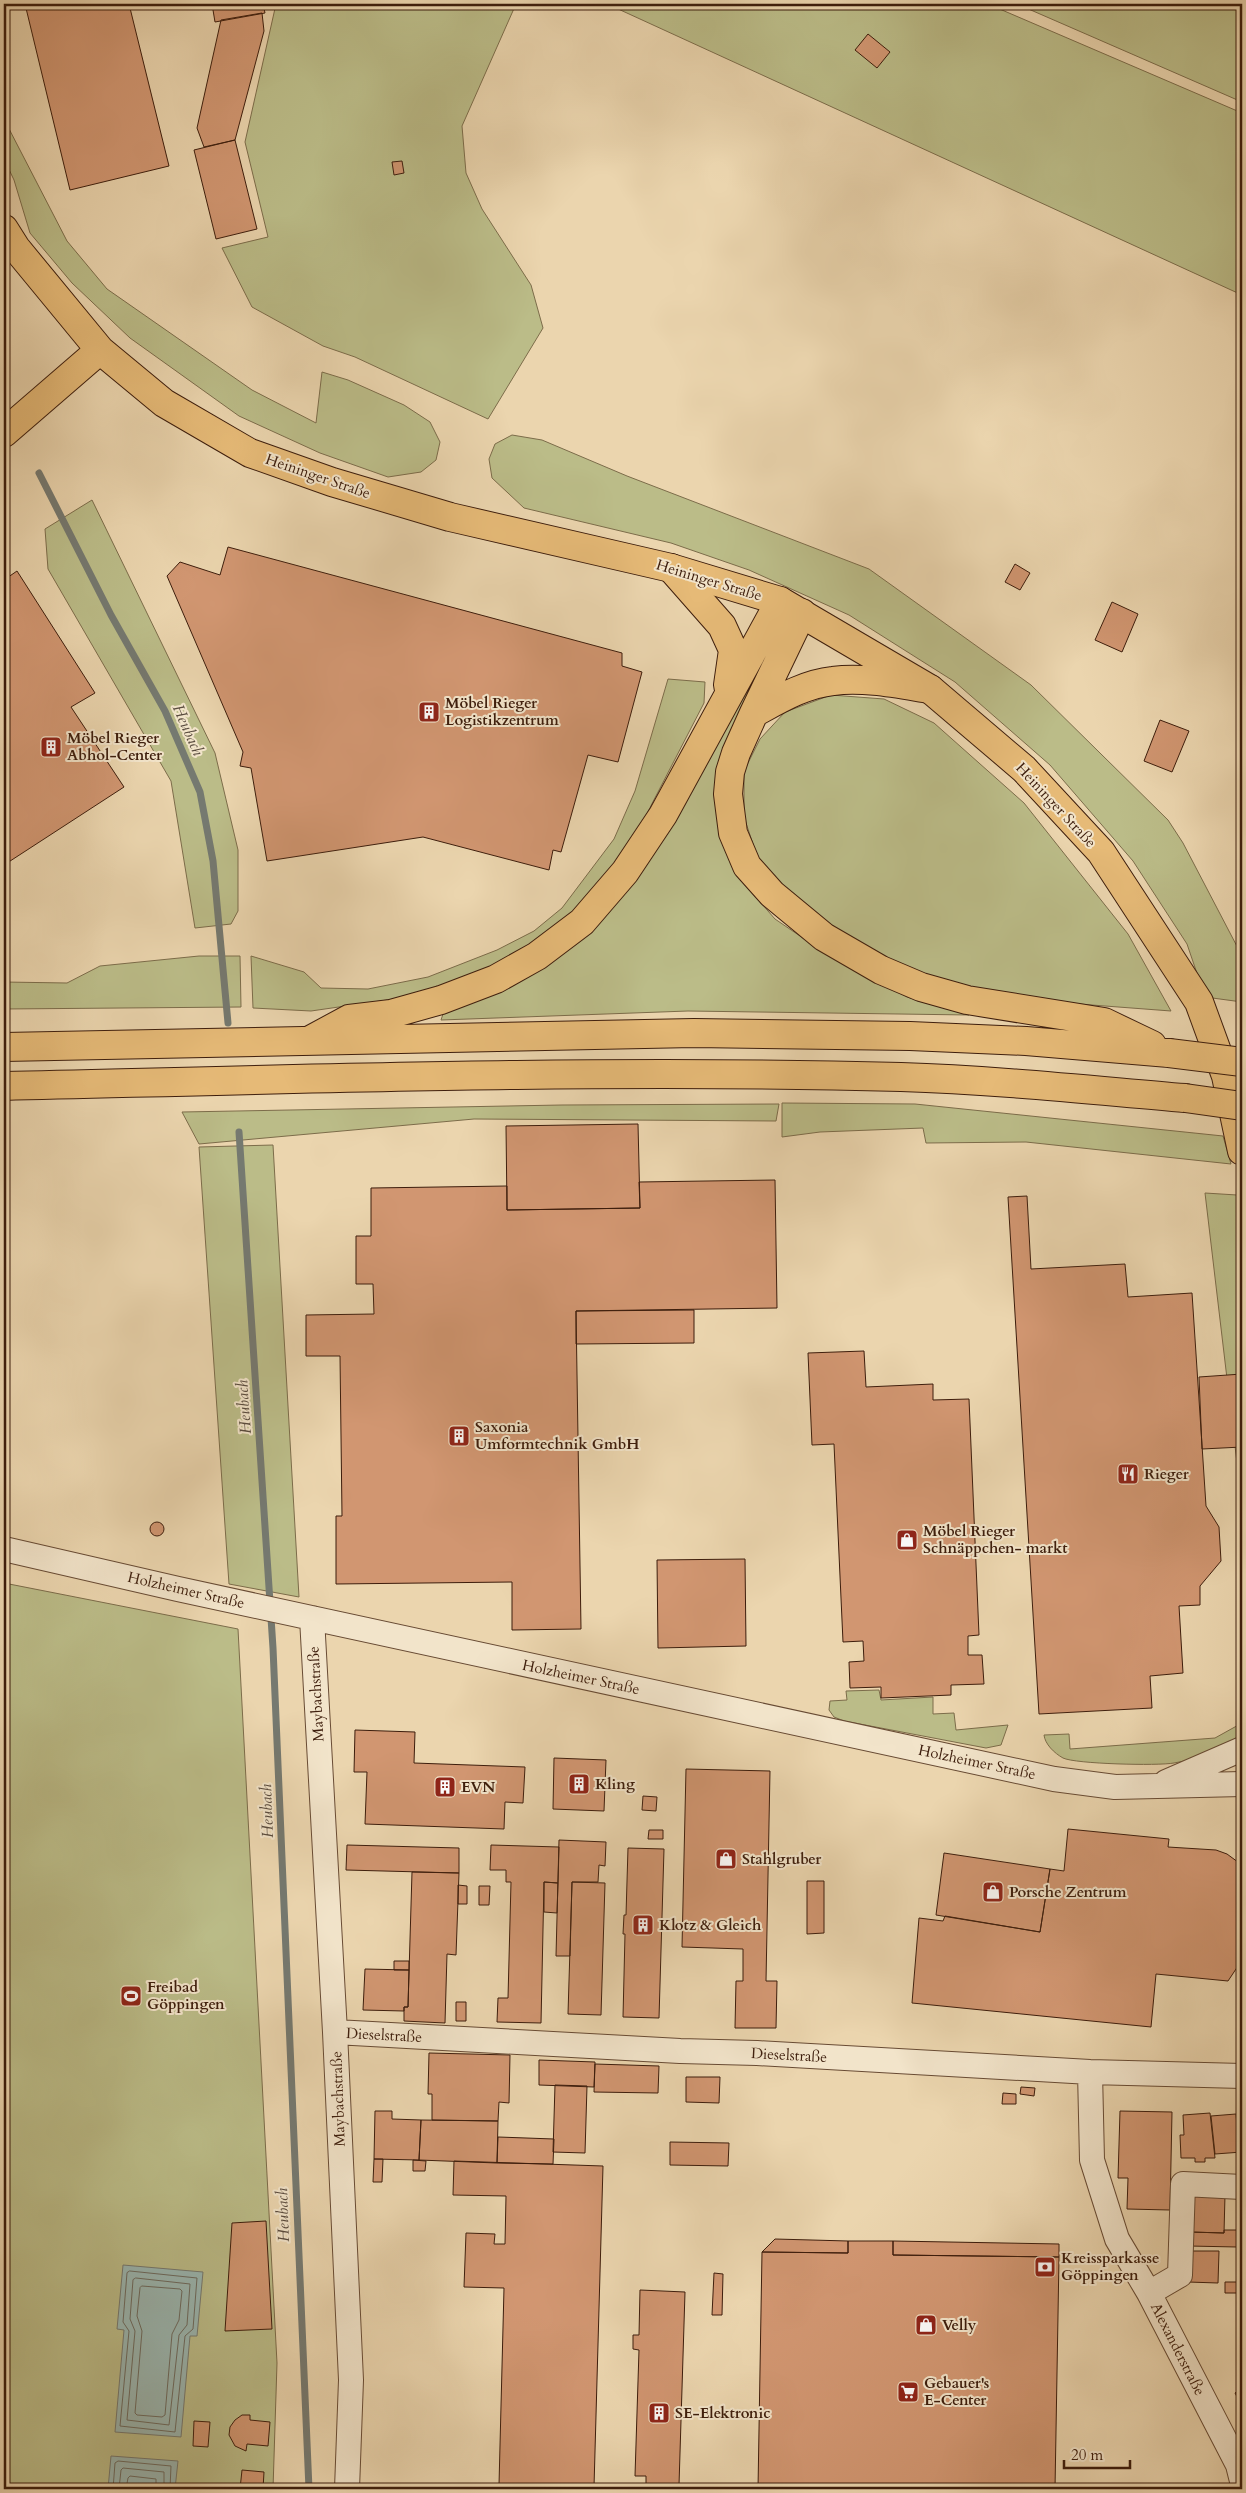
<svg xmlns="http://www.w3.org/2000/svg" width="1246" height="2493" font-family="Cardo,serif">
	<style>
		.green { fill: #bbbc88; stroke: #7c6c4a }
		.water { fill: #9ab7b2; stroke: #757970 }
		.lines { fill: none; stroke-linecap: round; stroke-linejoin: round }
		.shore { stroke: #6c6a5f; stroke-width: 1 }
		.stream { stroke: #757970; stroke-width: 7 }
		.building { fill: #d19671; stroke: #3d1d0c }
		.minor-casing { stroke: #684b34; stroke-width: 26 }
		.major-casing { stroke: #3d1d0c; stroke-width: 30 }
		.highway-casing { stroke: #3d1d0c; stroke-width: 30 }
		.minor { stroke: #f2e4ca; stroke-width: 24 }
		.major { stroke: #e6ba77; stroke-width: 28 }
		.highway { stroke: #e6ba77; stroke-width: 28 }
		.highway-bridge-casing { stroke: #3d1d0c; stroke-width: 30; stroke-linecap: butt }
		.highway-bridge { stroke: #e6ba77; stroke-width: 28 }
		.labels { text-anchor: middle; dominant-baseline: central; stroke-width: 4; stroke-linejoin: round; paint-order: stroke }
		.street-label { font-size: 15px; fill: #3d1d0c; stroke: #f2e4ca }
		.poi-label { font-size: 15px; font-weight: bold; fill: #3d1d0c; stroke: #f2e4ca; text-anchor: start }
		.water-label { font-size: 16px; font-style: italic; fill: #594b3e; stroke: #f2e4ca }
	</style>
	<rect width="100%" height="100%" fill="#ebd5ae"/>
	<filter id="stains"><feTurbulence type="fractalNoise" baseFrequency=".004" numOctaves="4"/><feColorMatrix values="0 0 0 0 .2 0 0 0 0 .09 0 0 0 0 .02 0 0 0 .5 -.17"/></filter>
	<radialGradient id="worn" r=".72"><stop offset=".6" stop-color="#630" stop-opacity="0"/><stop offset="1" stop-color="#630" stop-opacity=".3"/></radialGradient>
	<!-- green -->
	<path class="green" d="M276,4H516L462,126L466,173L482,209L531,285L543,328L488,419L355,357L323,346L252,307L222,248L268,237L245,142Z
		M615,4H988L1242,113V295L616,8Z
		M1017,4H1242V102Z
		M4,113L6,123L67,241L107,289L252,390L316,423L322,372L348,380L404,405L430,422L440,442L436,460L421,472L388,477L320,453L239,416L130,338L72,283L30,233L14,180L4,159Z
		M512,435L542,440L627,476L869,569L1031,685L1168,820L1183,843L1241,954L1242,1002L1205,997L1187,944L1133,861L1050,765L955,682L849,615L749,570L671,543L524,508L492,478L489,459L495,444Z
		M92,500L215,753L238,850V911L231,924L195,928L171,781L48,569L45,529Z
		M778,639L726,758L728,848L746,886L775,919L825,953L907,997L969,1015L688,1011L441,1020L444,1011L550,960L602,920L645,864L772,642Z
		M668,679L705,682L704,703L642,823L597,890L558,928L515,959L450,988L394,999L311,1011L253,1008L251,956L304,972L321,988L368,989L428,977L497,950L534,931L562,908L614,839L635,791Z
		M831,695L884,699L934,723L1024,803L1128,934L1171,1011L1026,1000L937,981L864,947L798,902L758,859L744,817V771L760,739L785,712Z
		M199,956H240L241,1007L4,1009V982L67,983L100,966Z
		M782,1103L915,1104L1223,1136L1231,1164L1026,1142L926,1143L923,1128L820,1132L782,1137Z
		M779,1104L776,1121L474,1119L199,1144L182,1112L562,1105Z
		M273,1145L299,1597L229,1584L199,1147Z
		M1205,1193L1237,1195L1242,1245V1505Z
		M4,1583L238,1629L277,2363L273,2489H4Z
		M879,1690L881,1700L933,1697V1714L954,1713L956,1730L1008,1725L1001,1745L986,1748L844,1721L834,1717L829,1710L830,1701L847,1700L846,1691Z
		M1242,1723V1738C1220,1749 1199,1759 1174,1763C1158,1766 1075,1764 1063,1758C1054,1753 1045,1744 1044,1735L1069,1734L1070,1749L1215,1738Z"/>
	<!-- water -->
	<path class="water" d="M123,2265L203,2272L197,2336H190L181,2437L115,2432L124,2330L117,2329Z
		M111,2456L178,2461L175,2489H108Z"/>
	<g class="lines">
		<!-- shore -->
		<path class="shore" d="M130,2271L197,2278L193,2329L185,2336L175,2432L120,2426L129,2331L123,2322L127,2273Z
			M136,2278L190,2284L187,2325L179,2335L169,2425L127,2420L135,2331L130,2319L133,2280Z
			M142,2286L180,2289L182,2291L179,2320L172,2334L165,2415L162,2417L137,2415L135,2413L142,2331L137,2316L140,2288Z
			M113,2489L115,2463L118,2461L171,2466L170,2489
			M119,2489L121,2470L123,2468L164,2472V2489
			M126,2489L128,2478L130,2476L156,2479V2489"/>
		<!-- stream -->
		<path class="stream" d="M39,473L111,615L165,711L200,792L213,861L228,1023
			M239,1132L273,1648L309,2489"/>
	</g>
	<!-- building -->
	<path class="building" d="M25,4H129L169,166L70,190Z
		M212,4H263L265,13L215,22Z
		M262,13L264,31L235,140L204,147L197,128L221,20Z
		M868,34L890,52L877,68L855,50Z
		M235,140L257,229L216,239L194,150Z
		M402,161L404,173L394,175L392,162Z
		M228,547L622,653V666L642,672L618,762L588,755L561,852L553,850L549,870L423,837L267,861L251,768L240,766L243,752L167,576L180,562L220,575Z
		M1015,564L1030,573L1020,590L1005,582Z
		M17,571L95,693L71,707L124,787L4,865V580Z
		M1112,602L1138,614L1122,652L1095,640Z
		M1160,720L1189,731L1172,772L1144,761Z
		M638,1124L640,1208L507,1210L506,1126Z
		M775,1180L777,1308L576,1311L581,1629L512,1630V1582L336,1584V1516H342L340,1356H306V1315L374,1314L373,1284H356V1236H371V1188L507,1186V1210L640,1208L639,1182Z
		M1027,1196L1031,1269L1125,1264L1128,1297L1192,1293L1206,1506L1219,1527L1221,1561L1200,1586V1605L1179,1606L1183,1673L1150,1676L1152,1708L1039,1714L1008,1197Z
		M694,1310V1343L576,1344V1311Z
		M864,1351L866,1387L933,1384V1400L969,1399L979,1635L968,1636V1655H982L984,1684L951,1685V1695L881,1698V1687L850,1688L849,1662L864,1661L863,1641L843,1642L834,1444L812,1445L808,1353Z
		M1242,1374V1447L1202,1449L1199,1377Z
		M150 1529a7 7 0 1 1 14 0a7 7 0 1 1-14 0Z
		M745,1559L746,1646L658,1648L657,1560Z
		M355,1730L415,1732L414,1763L525,1767L523,1803L505,1802L504,1829L365,1824L367,1772H354Z
		M554,1758L606,1760L604,1811L553,1809Z
		M686,1769L770,1771L766,1981H777L776,2028H735L736,1981H743V1949L682,1947Z
		M643,1796L657,1797L656,1811L642,1810Z
		M1068,1829L1169,1839L1168,1847L1216,1850L1227,1854L1242,1865V1960L1228,1981L1156,1974L1151,2027L912,2003L919,1918L943,1921L945,1916L1040,1932L1050,1869L1064,1871Z
		M649,1830H663V1839H648Z
		M559,1840L606,1842L605,1866L599,1865L598,1882H572L570,1956H556Z
		M347,1845L459,1848V1873L346,1870Z
		M491,1845L559,1847L558,1883L544,1882L541,2023L497,2022L498,1998H508L511,1882H506V1870H490Z
		M628,1848L664,1849L659,2018L623,2017L625,1934H623L624,1915H626Z
		M944,1853L1050,1869L1040,1932L936,1915Z
		M412,1872L459,1873L456,1955L447,1954L445,2023L404,2021V2007H408Z
		M807,1881H824V1933L807,1934Z
		M544,1882L558,1883L557,1913L544,1912Z
		M572,1882L605,1883L601,2015L568,2014Z
		M458,1885L467,1886V1904H458Z
		M479,1886H490L489,1905H479Z
		M394,1961H409V1970H394Z
		M365,1969L409,1970L408,2007H404V2011L363,2010Z
		M456,2002H466V2021H456Z
		M429,2053L510,2055L509,2103L499,2102L498,2121L432,2120V2094H428Z
		M539,2060L595,2062L594,2087L539,2085Z
		M595,2064L659,2066L658,2093L594,2092Z
		M686,2077H720L719,2103L686,2102Z
		M555,2085L587,2086L585,2153L553,2152Z
		M1021,2087L1035,2088L1034,2096L1020,2094Z
		M1003,2093L1016,2094V2104H1002Z
		M375,2111H392V2119L421,2120L419,2160L374,2159Z
		M1120,2111L1172,2112L1170,2210L1127,2209L1128,2178H1118Z
		M1210,2113L1215,2158H1205V2162H1195V2158H1181L1180,2135H1184L1183,2115Z
		M1236,2114L1237,2127H1240L1242,2152L1215,2154L1211,2116Z
		M421,2120L498,2121L497,2163L419,2160Z
		M498,2137L554,2139L553,2164L497,2163Z
		M670,2142L729,2143L728,2166L670,2165Z
		M374,2159H383L382,2182H373Z
		M413,2160L426,2161L425,2171H413Z
		M454,2161L603,2166L594,2487L499,2485L504,2288L464,2287L466,2233L495,2234L494,2244H505L506,2196L453,2195Z
		M1191,2194L1225,2195L1224,2233L1190,2232Z
		M266,2221L272,2329L225,2331L232,2223Z
		M1224,2230H1238L1237,2247L1189,2246L1190,2232L1224,2233Z
		M775,2239L848,2241V2253L762,2252Z
		M848,2241H893V2255L1059,2257L1055,2489H758L762,2252L848,2253Z
		M893,2241L1059,2244V2257L893,2255Z
		M1189,2251H1219L1218,2283L1188,2282Z
		M714,2273L723,2274L722,2315H712Z
		M1225,2282H1242V2293H1225Z
		M640,2290L685,2292L679,2485L646,2484V2476H635L639,2350L633,2349V2335H639Z
		M1242,2388V2406L1235,2393Z
		M242,2415H250V2420L270,2422L268,2446L247,2444L246,2451L235,2446L229,2435L230,2427L235,2420Z
		M194,2421L210,2422L208,2447L193,2446Z
		M242,2470L264,2472L263,2489H240Z
		M636,2484L679,2485V2489H635Z
		M410,2485L451,2486V2489H410Z"/>
	<g class="lines">
		<!-- minor casing -->
		<g class="minor-casing">
			<path id="minor" d="M4,1549L178,1589L1054,1779L1115,1787L1242,1784
				M312,1618L335,2032L351,2380L347,2489
				M1166,1782L1242,1749
				M335,2032L680,2051L757,2053L1090,2072L1242,2076
				M1090,2072L1092,2160L1117,2239L1149,2293L1238,2465L1242,2481
				M1149,2293L1180,2275L1183,2184L1242,2187"/>
		</g>
		<!-- major casing -->
		<g class="major-casing">
			<path id="major" d="M4,229L16,248L100,350L164,403L250,453L332,482L450,517L671,568L780,601L930,689L1024,769L1101,852L1199,1002L1226,1076L1242,1151
				M4,433L100,350"/>
		</g>
		<!-- highway casing -->
		<g class="highway-casing">
			<path id="highway" d="M671,568L722,626L733,650L728,685
				M802,613L754,713L736,753L730,772L728,794L733,833L747,866L772,894L824,937L881,970L921,987L967,1000L1104,1022L1152,1045
				M754,713C778,700 804,684 833,681C864,677 898,684 930,689
				M312,1039L349,1019L391,1014L441,1000L496,979L537,956L582,922L625,872L663,815L780,601
				M4,1047L694,1033L910,1036L1026,1041L1169,1053
				M4,1086C303,1079 602,1069 901,1077C996,1080 1090,1090 1185,1098"/>
		</g>
		<!-- minor -->
		<use href="#minor" class="minor"/>
		<!-- major -->
		<use href="#major" class="major"/>
		<!-- highway -->
		<use href="#highway" class="highway"/>
		<!-- highway-bridge casing -->
		<g class="highway-bridge-casing">
			<path id="highway-bridge" d="M1169,1053L1242,1062
				M1185,1098L1242,1106"/>
		</g>
		<!-- highway-bridge -->
		<use href="#highway-bridge" class="highway-bridge"/>
	</g>
	<!-- icons -->
	<defs>
		<g id="building-square" transform="scale(1.125)"><rect x="-9" y="-9" width="18" height="18" rx="4" fill="#8f2418" stroke="#f2e4ca"/><path d="M-4-6H4V6H1V3H-1V6H-4ZM-2.5-4.3h1.7v1.8h-1.7ZM.8-4.3h1.7v1.8H.8ZM-2.5-1h1.7V.8h-1.7ZM.8-1h1.7V.8H.8Z" fill="#fff"/></g>
		<g id="restaurant-square" transform="scale(1.125)"><rect x="-9" y="-9" width="18" height="18" rx="4" fill="#8f2418" stroke="#f2e4ca"/><path d="M-5-6h1v4h1v-4h1v4h1v-4h1v5L-1.5 .5V6h-2V.5L-5-1ZM5-6V6H3V1.5H1.5Q1.5-4 5-6Z" fill="#fff"/></g>
		<g id="shop-square" transform="scale(1.125)"><rect x="-9" y="-9" width="18" height="18" rx="4" fill="#8f2418" stroke="#f2e4ca"/><path d="M-5-2.5h2.3a2.7 3.5 0 0 1 5.4 0H5L5.5 6h-11ZM-1.5-2.5h3a1.5 2.3 0 0 0-3 0Z" fill="#fff"/></g>
		<g id="stadium-square" transform="scale(1.125)"><rect x="-9" y="-9" width="18" height="18" rx="4" fill="#8f2418" stroke="#f2e4ca"/><path d="M0-5a6.5 5 0 1 0 0 10a6.5 5 0 1 0 0-10ZM-3.5-1.8h7v3.6h-7Z" fill="#fff"/></g>
		<g id="bank-square" transform="scale(1.125)"><rect x="-9" y="-9" width="18" height="18" rx="4" fill="#8f2418" stroke="#f2e4ca"/><path d="M-6-4H6V4H-6ZM0-2.3a2.3 2.3 0 1 0 0 4.6a2.3 2.3 0 1 0 0-4.6Z" fill="#fff"/></g>
		<g id="supermarket-square" transform="scale(1.125)"><rect x="-9" y="-9" width="18" height="18" rx="4" fill="#8f2418" stroke="#f2e4ca"/><path d="M-6-5.5h2.5l.6 2H6L4.5 2H-2.5L-4.4-4H-6ZM-1.5 3.2a1.3 1.3 0 1 0 .1 0ZM3 3.2a1.3 1.3 0 1 0 .1 0Z" fill="#fff"/></g>
	</defs>
	<g fill-rule="evenodd">
		<use href="#building-square" x="429" y="712"/>
		<use href="#building-square" x="51" y="747"/>
		<use href="#building-square" x="459" y="1436"/>
		<use href="#restaurant-square" x="1128" y="1474"/>
		<use href="#shop-square" x="907" y="1540"/>
		<use href="#building-square" x="579" y="1784"/>
		<use href="#building-square" x="445" y="1787"/>
		<use href="#shop-square" x="726" y="1859"/>
		<use href="#shop-square" x="993" y="1892"/>
		<use href="#building-square" x="643" y="1925"/>
		<use href="#stadium-square" x="131" y="1996"/>
		<use href="#bank-square" x="1045" y="2267"/>
		<use href="#shop-square" x="926" y="2325"/>
		<use href="#supermarket-square" x="908" y="2392"/>
		<use href="#building-square" x="659" y="2413"/>
	</g>
	<g class="labels">
		<!-- street labels -->
		<g class="street-label">
			<text transform="translate(318 476) rotate(19)">Heininger Straße</text>
			<text transform="translate(709 580) rotate(17)">Heininger Straße</text>
			<text transform="translate(1056 805) rotate(47)">Heininger Straße</text>
			<text transform="translate(186 1590) rotate(13)">Holzheimer Straße</text>
			<text transform="translate(581 1677) rotate(12)">Holzheimer Straße</text>
			<text transform="translate(316 1694) rotate(-93)">Maybachstraße</text>
			<text transform="translate(977 1762) rotate(12)">Holzheimer Straße</text>
			<text transform="translate(384 2035) rotate(3)">Dieselstraße</text>
			<text transform="translate(789 2055) rotate(3)">Dieselstraße</text>
			<text transform="translate(338 2099) rotate(-92)">Maybachstraße</text>
			<text transform="translate(1178 2349) rotate(63)">Alexanderstraße</text>
		</g>
		<!-- poi labels -->
		<g class="poi-label">
			<text x="445" y="703">Möbel Rieger<tspan x="445" dy="17">Logistikzentrum</tspan></text>
			<text x="67" y="738">Möbel Rieger<tspan x="67" dy="17">Abhol-Center</tspan></text>
			<text x="475" y="1427">Saxonia<tspan x="475" dy="17">Umformtechnik GmbH</tspan></text>
			<text x="1144" y="1474">Rieger</text>
			<text x="923" y="1531">Möbel Rieger<tspan x="923" dy="17">Schnäppchen- markt</tspan></text>
			<text x="595" y="1784">Kling</text>
			<text x="461" y="1787">EVN</text>
			<text x="742" y="1859">Stahlgruber</text>
			<text x="1009" y="1892">Porsche Zentrum</text>
			<text x="659" y="1925">Klotz &amp; Gleich</text>
			<text x="147" y="1987">Freibad<tspan x="147" dy="17">Göppingen</tspan></text>
			<text x="1061" y="2258">Kreissparkasse<tspan x="1061" dy="17">Göppingen</tspan></text>
			<text x="942" y="2325">Velly</text>
			<text x="924" y="2383">Gebauer's<tspan x="924" dy="17">E-Center</tspan></text>
			<text x="675" y="2413">SE-Elektronic</text>
		</g>
		<!-- water labels -->
		<g class="water-label">
			<text transform="translate(188 730) rotate(66)">Heubach</text>
			<text transform="translate(244 1407) rotate(-94)">Heubach</text>
			<text transform="translate(267 1811) rotate(-92)">Heubach</text>
			<text transform="translate(283 2215) rotate(-92)">Heubach</text>
		</g>
	</g>
	<!-- margin -->
	<rect width="1246" height="2493" fill="none" stroke="#ebd5ae" stroke-width="20"/>
	<rect x="5" y="5" width="1236" height="2483" fill="none" stroke="#3d1d0c" stroke-width="2.5"/>
	<rect x="10" y="10" width="1226" height="2473" fill="none" stroke="#3d1d0c"/>
	<!-- scale -->
	<path d="M1064 2460v8h66v-8" fill="none" stroke="#3d1d0c" stroke-width="2.5"/>
	<text x="1071" y="2460" font-size="15" fill="#3d1d0c" stroke="#f2e4ca" stroke-width="4" paint-order="stroke">20 m</text>
	<rect width="100%" height="100%" filter="url(#stains)"/>
	<rect width="100%" height="100%" fill="url(#worn)"/>
</svg>
